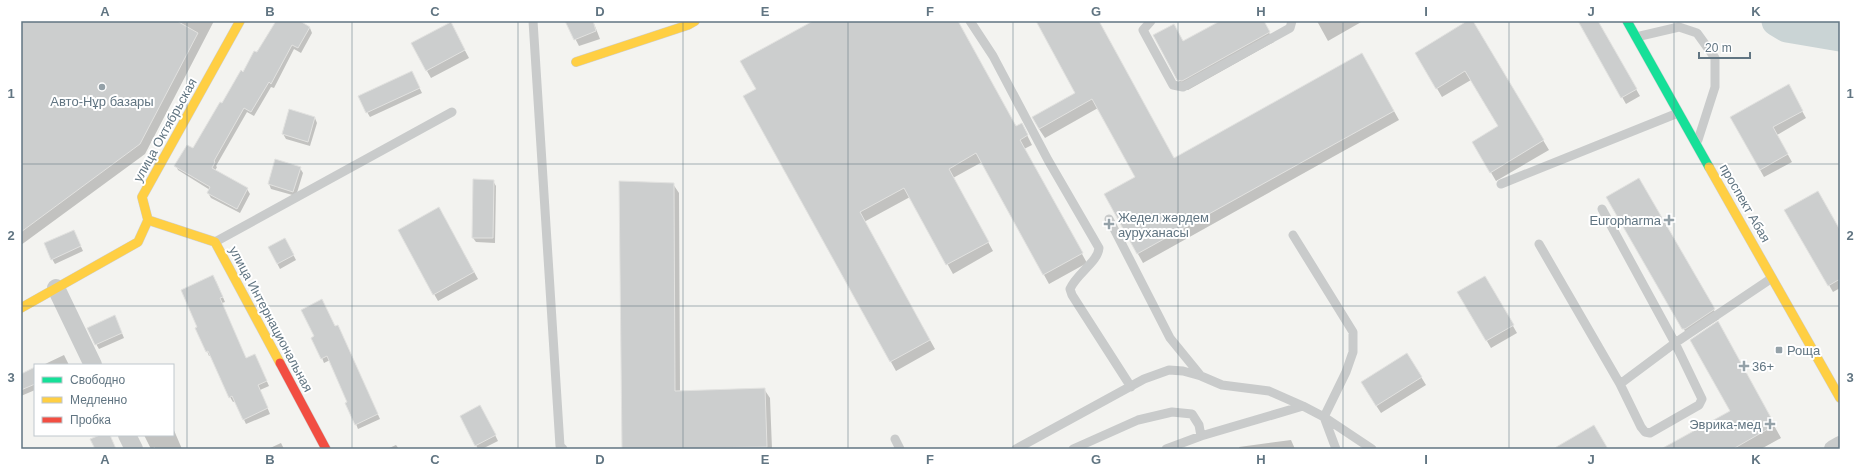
<svg xmlns="http://www.w3.org/2000/svg" width="1861" height="470" font-family="Helvetica,sans-serif">
	<style>
		.shadow { fill: #0003 }
		.lines { fill: none; stroke-linecap: round; stroke-linejoin: round }
		.river { stroke: #cad4d5; stroke-width: 31 }
		.building { fill: #cccece; stroke: #e2e2e0 }
		.fast-casing { stroke: #cfd0d0; stroke-width: 10 }
		.slow-casing { stroke: #cfd0d0; stroke-width: 10 }
		.jam-casing { stroke: #cfd0d0; stroke-width: 10 }
		.lane { stroke: #c9cbcb; stroke-width: 9 }
		.street { stroke: #c9cbcb; stroke-width: 18 }
		.fast { stroke: #16e098; stroke-width: 9 }
		.slow { stroke: #ffcf43; stroke-width: 9 }
		.jam { stroke: #f24e42; stroke-width: 9 }
		.grid { fill: none; stroke: #617582; stroke-width: 1; stroke-opacity: 0.55 }
		.poi-dot { fill: #94a1a8; stroke: #fff; stroke-width: 1.5 }
		.labels { text-anchor: middle; dominant-baseline: central; stroke-width: 4; stroke-linejoin: round; paint-order: stroke }
		.poi-label { font-size: 13px; fill: #617582; stroke: #fff; text-anchor: start }
		.street-label { font-size: 13px; fill: #617582; stroke: #fff }
		.neatline { fill: none; stroke: #617582; stroke-width: 1.5 }
		.grid-label { font-size: 13px; text-anchor: middle; font-weight: bold; fill: #617582 }
	</style>
	<rect width="100%" height="100%" fill="#f3f3f0"/>
	<!-- shadow -->
	<path class="shadow" d="M21,21H214L145,154L21,245Z
		M277,21H298L310,28L312,33L301,53L294,49L274,88L271,87L254,116L247,112L216,166L217,167L215,171L247,189L250,194L240,213L211,198L208,193L210,190L178,170L176,166L193,150Z
		M566,21H593L600,39L579,46Z
		M815,21H957L1016,127L1026,133L1032,145L1024,149L1087,263L1049,284L982,162L953,178L993,251L953,274L910,197L864,222L935,349L896,371L744,97L757,90Z
		M1039,21H1098L1174,159L1362,54L1399,120L1143,263L1105,195L1136,178L1098,108L1045,138L1039,129L1077,93Z
		M1222,21H1263L1274,42L1188,90L1183,89L1178,79L1183,42Z
		M1317,21H1363L1328,41Z
		M1469,21H1471L1549,150L1496,181L1473,142L1499,126L1471,80L1442,97L1416,53Z
		M1579,21H1597L1640,96L1626,104Z
		M1828,21H1840V34L1834,35Z
		M454,30L469,58L431,78L427,71Z
		M414,77L422,93L370,117L367,112Z
		M1788,86L1806,118L1777,135L1792,162L1764,177L1731,118Z
		M315,118L317,123L310,146L286,139L283,134Z
		M300,168L303,173L296,196L271,189L269,184Z
		M1639,179L1719,319L1689,338L1607,197Z
		M493,181L496,186L495,243L476,242L473,238Z
		M673,184L679,193L680,392L764,389L770,398L772,449L623,448Z
		M1786,211L1840,232V288L1833,292Z
		M443,215L478,279L438,301L434,294Z
		M76,236L83,251L55,264L52,259Z
		M285,239L296,260L280,269L269,248Z
		M1485,277L1517,333L1491,348L1459,293Z
		M216,281L225,302L222,303L246,359L255,355L269,386L260,390L270,414L246,424L235,401L233,402L230,397L212,355L209,356L207,351Z
		M117,321L124,338L99,349L96,344Z
		M335,327L340,331L380,419L358,429L330,360L324,363L322,358Z
		M1724,335L1781,438L1761,449H1663L1731,411Z
		M1407,354L1426,385L1381,413L1366,390Z
		M64,355L69,365H43Z
		M35,369V390L21,396V376Z
		M483,411L498,441L482,449H478L461,416Z
		M173,428L182,449H155V447L151,449L144,435H173Z
		M1291,440L1295,449H1239V447Z
		M281,443L284,449H268Z
		M396,445L399,449H387Z"/>
	<g class="lines">
		<!-- river -->
		<path class="river" d="M1777,21L1787,27L1840,36"/>
	</g>
	<!-- building -->
	<path class="building" d="M21,21H177L198,33L140,144L21,232Z
		M276,21H300L310,27L298,48L292,45L271,84L269,82L251,112L244,108L214,161L215,162L212,168L248,188L237,209L207,193L210,187L174,166L187,145L193,148L220,102L222,103L241,70L243,72L254,51L257,52Z
		M565,21H593L596,31L574,40Z
		M813,21H958L1016,126L1022,123L1028,135L1020,140L1083,253L1043,275L976,153L949,169L989,242L946,265L904,188L860,212L930,340L890,362L743,96L756,89L740,61Z
		M1036,21H1099L1174,158L1362,53L1394,111L1137,254L1104,194L1135,177L1092,99L1039,129L1032,117L1075,93Z
		M1220,21H1264L1270,32L1182,81L1177,80L1153,35L1174,24L1183,41Z
		M1467,21H1473L1544,140L1490,173L1472,142L1498,126L1465,71L1436,89L1415,53Z
		M1578,21H1598L1637,89L1621,98Z
		M451,22L465,50L426,71L411,43Z
		M412,71L420,88L366,113L358,96Z
		M1789,84L1803,111L1773,127L1788,154L1760,170L1730,117Z
		M289,109L315,117L308,142L282,134Z
		M275,159L301,167L293,192L268,184Z
		M1639,178L1715,309L1685,329H1682L1606,197Z
		M473,179L494,180L493,238H472Z
		M619,181L674,183L675,391L765,388L767,447L622,449Z
		M1818,191L1840,230V279L1828,286L1784,210Z
		M439,207L474,272L433,295L398,230Z
		M74,230L81,246L51,260L44,243Z
		M285,238L294,255L277,264L268,247Z
		M213,275L223,297L220,298L246,358L255,354L267,381L258,385L268,408L243,420L232,396L229,398L208,351L206,352L195,328L197,327L181,290Z
		M1485,276L1514,325L1486,341L1457,292Z
		M322,299L335,326L338,325L378,414L355,425L345,403L347,402L327,356L321,359L311,338L314,336L301,310Z
		M115,315L122,333L95,345L87,328Z
		M1718,321L1775,425L1733,449H1661L1730,411L1690,340Z
		M1407,353L1422,377L1376,406L1361,382Z
		M35,367V384L21,390V374Z
		M480,405L496,435L475,446L460,416Z
		M1594,425L1608,449H1553Z
		M100,435H110L116,449H95L90,439Z"/>
	<g class="lines">
		<!-- fast casing -->
		<g class="fast-casing">
			<path id="fast" d="M1627,21L1709,167"/>
		</g>
		<!-- slow casing -->
		<g class="slow-casing">
			<path id="slow" d="M576,62L688,25L695,21
				M1709,167L1840,398
				M148,220L215,242L280,363
				M21,308L138,242L148,220L142,197L240,21"/>
		</g>
		<!-- jam casing -->
		<g class="jam-casing">
			<path id="jam" d="M280,363L326,449"/>
		</g>
		<!-- lane -->
		<path class="lane" d="M533,21L560,446L563,449
			M970,21L993,56L1048,160L1099,248C1098,262 1076,274 1070,289L1072,295L1131,387
			M1151,21L1143,30L1173,85L1183,87L1290,28L1292,21
			M1636,37L1679,27L1697,33L1715,58V87L1698,140
			M1501,184L1678,113
			M1602,209L1675,343L1772,278
			M1109,219L1170,338L1201,376L1222,385L1269,391L1303,406L1324,417L1372,449
			M1293,235L1353,332V352L1346,372L1324,417L1336,449
			M215,242L452,112
			M1539,244L1620,384L1641,427L1645,432L1650,433L1699,405L1702,399L1675,343L1620,384
			M895,439L900,449
			M1016,449L1144,379L1169,370L1183,371L1201,376
			M1073,449L1138,420L1172,412L1192,414L1199,425L1201,436
			M1166,449L1201,436L1303,406"/>
		<!-- street -->
		<path class="street" d="M56,288L93,365
			M127,435L134,449
			M1833,449L1840,445"/>
		<!-- fast -->
		<use href="#fast" class="fast"/>
		<!-- slow -->
		<use href="#slow" class="slow"/>
		<!-- jam -->
		<use href="#jam" class="jam"/>
	</g>
	<!-- grid -->
	<path class="grid" d="M187,21V449M352,21V449M518,21V449M683,21V449M848,21V449M1013,21V449M1178,21V449M1343,21V449M1509,21V449M1674,21V449M21,164H1840M21,306H1840"/>
	<!-- markers -->
	<g class="poi-dot">
		<circle cx="102" cy="87" r="4"/>
		<path d="M1667 214h4v4h4v4h-4v4h-4v-4h-4v-4h4z"/>
		<path d="M1107 218h4v4h4v4h-4v4h-4v-4h-4v-4h4z"/>
		<rect x="1775" y="346" width="8" height="8" rx="2"/>
		<path d="M1742 360h4v4h4v4h-4v4h-4v-4h-4v-4h4z"/>
		<path d="M1768 418h4v4h4v4h-4v4h-4v-4h-4v-4h4z"/>
	</g>
	<g class="labels">
		<!-- poi labels -->
		<g class="poi-label">
			<text x="102" y="101" text-anchor="middle">Авто-Нұр базары</text>
			<text x="1118" y="217">Жедел жәрдем<tspan x="1118" dy="15">ауруханасы</tspan></text>
			<text x="1661" y="220" text-anchor="end">Europharma</text>
			<text x="1787" y="350">Роща</text>
			<text x="1752" y="366">36+</text>
			<text x="1761" y="424" text-anchor="end">Эврика-мед</text>
		</g>
		<!-- street labels -->
		<g class="street-label">
			<text transform="translate(165 130) rotate(-61)">улица Октябрьская</text>
			<text transform="translate(1745 203) rotate(60)">проспект Абая</text>
			<text transform="translate(271 319) rotate(62)">улица Интернациональная</text>
		</g>
	</g>
	<!-- border -->
	<rect width="1861" height="470" fill="none" stroke="#ffffff" stroke-width="44"/>
	<!-- legend -->
	<rect x="34" y="364" width="140" height="72" fill="#ffffff" stroke="#c0c8cd"/>
	<rect x="42" y="377" width="20" height="6" fill="#16e098" stroke="#c0c8cd"/>
	<text x="70" y="384" font-size="12" fill="#617582">Свободно</text>
	<rect x="42" y="397" width="20" height="6" fill="#ffcf43" stroke="#c0c8cd"/>
	<text x="70" y="404" font-size="12" fill="#617582">Медленно</text>
	<rect x="42" y="417" width="20" height="6" fill="#f24e42" stroke="#c0c8cd"/>
	<text x="70" y="424" font-size="12" fill="#617582">Пробка</text>
	<!-- scale -->
	<path d="M1699 52v6h51v-6" fill="none" stroke="#617582" stroke-width="2"/>
	<text x="1705" y="52" font-size="12" fill="#617582" stroke="#ffffff" stroke-width="3" paint-order="stroke">20 m</text>
	<rect x="22" y="22" width="1817" height="426" class="neatline"/>
	<g class="grid-label">
		<text x="105" y="16">A</text>
		<text x="270" y="16">B</text>
		<text x="435" y="16">C</text>
		<text x="600" y="16">D</text>
		<text x="765" y="16">E</text>
		<text x="930" y="16">F</text>
		<text x="1096" y="16">G</text>
		<text x="1261" y="16">H</text>
		<text x="1426" y="16">I</text>
		<text x="1591" y="16">J</text>
		<text x="1756" y="16">K</text>
		<text x="11" y="98">1</text>
		<text x="1850" y="98">1</text>
		<text x="11" y="240">2</text>
		<text x="1850" y="240">2</text>
		<text x="11" y="382">3</text>
		<text x="1850" y="382">3</text>
		<text x="105" y="464">A</text>
		<text x="270" y="464">B</text>
		<text x="435" y="464">C</text>
		<text x="600" y="464">D</text>
		<text x="765" y="464">E</text>
		<text x="930" y="464">F</text>
		<text x="1096" y="464">G</text>
		<text x="1261" y="464">H</text>
		<text x="1426" y="464">I</text>
		<text x="1591" y="464">J</text>
		<text x="1756" y="464">K</text>
	</g>
</svg>
